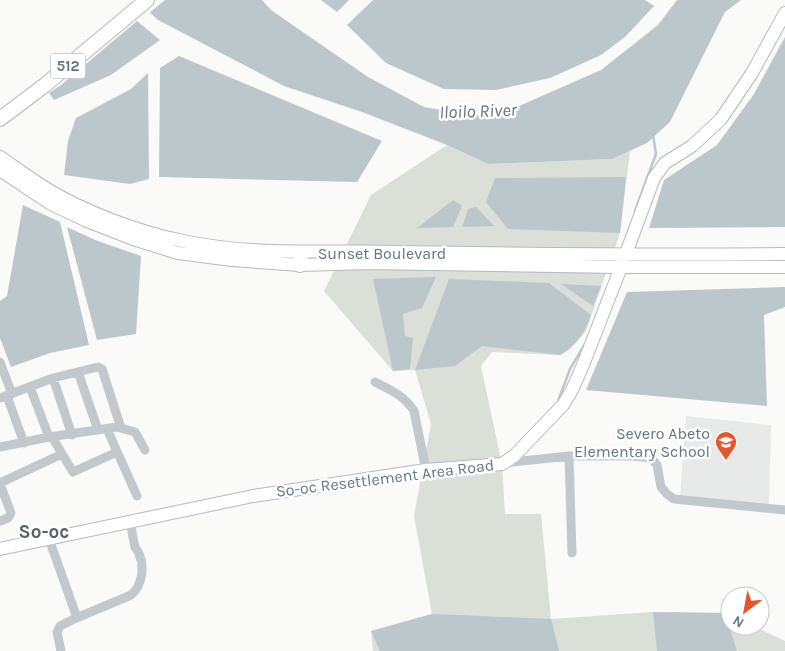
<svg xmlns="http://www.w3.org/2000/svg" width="785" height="651" font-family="Karla,sans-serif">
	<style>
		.built { fill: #e8e9e9 }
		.green { fill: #dadfd7 }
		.water { fill: #bbc7cb }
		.pier { fill: #fafaf8 }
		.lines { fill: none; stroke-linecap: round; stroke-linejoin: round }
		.stream { stroke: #bbc7cb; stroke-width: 2.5 }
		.secondary-casing { stroke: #b3babf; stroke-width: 14 }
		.primary-casing { stroke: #b5babe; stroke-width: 16 }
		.street { stroke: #c3c8cc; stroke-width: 9 }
		.secondary { stroke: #fff; stroke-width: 12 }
		.primary { stroke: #fff; stroke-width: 14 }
		.labels { text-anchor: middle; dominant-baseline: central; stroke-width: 5; stroke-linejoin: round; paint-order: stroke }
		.shield { fill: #fff; stroke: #939fa8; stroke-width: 1 }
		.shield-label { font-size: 15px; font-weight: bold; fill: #657683 }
		.street-label { font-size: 16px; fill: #657683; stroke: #fff }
		.poi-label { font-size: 16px; fill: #657683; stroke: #fff; text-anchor: end }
		.water-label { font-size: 18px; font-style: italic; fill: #60757c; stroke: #fff }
		.quarter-label { font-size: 19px; font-weight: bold; fill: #57646e; stroke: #fff }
	</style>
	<rect width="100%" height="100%" fill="#fafaf8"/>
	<!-- built -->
	<path class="built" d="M686,416L771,425L769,505L680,497Z"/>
	<!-- green -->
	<path class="green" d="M447,145L488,164L611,159L630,151L620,233L586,331L569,350L560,355L492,352L481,366L502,464L505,514H541L551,619L653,612L725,613L730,615V626H753L785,641V651H373L371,631L432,614L414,516L431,424L415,370L393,371L324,291L371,195Z"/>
	<!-- water -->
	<path class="water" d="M137,0H262L271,10L368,77L424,107L475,116L519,106L601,70L658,25L677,0H741L725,12L670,122L647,143L612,159L488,164L447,145L362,112L284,86L158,20Z
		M321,0H349L337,12Z
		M373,0H645L654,6L625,37L601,55L550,78L496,90L444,89L386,63L347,25Z
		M137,21L160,40L111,75L54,100L49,93L61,85Z
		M785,37V227L649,228L664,180L717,145L754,94Z
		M179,56L382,141L357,182L159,177L160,68Z
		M148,73L149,179L130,184L64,175L68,141L76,118L131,89Z
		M626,177L620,233L508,229L486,202L495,178Z
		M453,200L462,206L453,227L417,228Z
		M23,205L60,222L89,345L50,353L11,367L0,338V301L7,296Z
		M476,207L494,226L462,227L468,209Z
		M67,227L95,240L141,256L136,334L97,340Z
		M436,277L422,308L403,314L405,336L413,338L410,369L393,371L373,279Z
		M449,279L549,283L591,315C585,333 577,345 560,355L482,346L455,366L415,370Z
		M561,284L601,286L593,306Z
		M785,287V307L764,315L767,406L586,390L627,292Z
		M653,612L725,613L737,651H657Z
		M432,614L551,619L559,651H380L371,631Z"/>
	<!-- pier -->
	<path class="pier" d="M135,0H165L148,14Z"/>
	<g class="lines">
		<!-- stream -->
		<path class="stream" d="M635,211L656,154L653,135
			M557,404L570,369L585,344"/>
		<!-- secondary casing -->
		<g class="secondary-casing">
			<path id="secondary" d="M0,157C16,168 31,179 47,189C85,212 139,232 183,241C253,256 325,250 396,252C526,254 655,255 785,254
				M0,170L51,204L87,221L133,239L178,253L232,260L300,265L370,263L621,267H785
				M0,549L253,496L426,470L502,464L514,456L563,405L572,390L583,365L618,275L654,178L665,163L692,146L721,119L752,73L785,13"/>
		</g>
		<!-- primary casing -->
		<g class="primary-casing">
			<path id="primary" d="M0,119L45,85L147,0
				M300,265L301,253"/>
		</g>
		<!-- street -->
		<path class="street" d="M0,362L12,394
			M78,372L98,430
			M53,378L72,435
			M375,382C389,389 405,396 414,411L426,470
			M30,387L49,437
			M7,396L24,443
			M0,398L53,378L98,367L102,369L120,425L117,427L49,437L0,447
			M117,427L135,432L145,450
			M107,429L137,496
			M52,437L73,472L117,452
			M569,456L572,553
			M504,463L569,456H633L651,458L657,465L661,487L667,494L674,499L785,510
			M0,483L62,454
			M0,484L11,513L8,518L0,521
			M49,539L76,615L74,619L60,626L57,632L61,651
			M74,619L131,595C142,586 145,567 139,554C136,547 138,553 135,547C133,539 132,530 130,522"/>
		<!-- secondary -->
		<use href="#secondary" class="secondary"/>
		<!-- primary -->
		<use href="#primary" class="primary"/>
	</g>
	<!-- icons -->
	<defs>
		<g id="school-pin" transform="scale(1.125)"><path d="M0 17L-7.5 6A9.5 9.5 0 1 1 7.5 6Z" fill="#e4572e" stroke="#fff"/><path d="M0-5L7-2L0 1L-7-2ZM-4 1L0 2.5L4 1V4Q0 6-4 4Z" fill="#fff"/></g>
	</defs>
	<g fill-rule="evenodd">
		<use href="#school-pin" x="726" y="442"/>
	</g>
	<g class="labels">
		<!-- shield labels -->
		<rect class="shield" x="50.5" y="53.5" width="35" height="25" rx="4"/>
		<g class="shield-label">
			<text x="68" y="66">512</text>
		</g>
		<!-- street labels -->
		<g class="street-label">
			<text x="382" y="253">Sunset Boulevard</text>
			<text transform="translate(385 478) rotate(-7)">So-oc Resettlement Area Road</text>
		</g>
		<!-- poi labels -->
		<g class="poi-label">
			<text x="710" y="433">Severo Abeto<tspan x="710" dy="18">Elementary School</tspan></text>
		</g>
		<!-- water labels -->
		<g class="water-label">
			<text transform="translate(478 111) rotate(-2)">Iloilo River</text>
		</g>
		<!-- quarter labels -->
		<g class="quarter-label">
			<text x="44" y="532">So-oc</text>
		</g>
	</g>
	<!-- north arrow -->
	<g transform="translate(745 611) rotate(212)"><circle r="24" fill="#ffffff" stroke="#c1c8cd"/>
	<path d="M0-4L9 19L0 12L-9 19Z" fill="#e4572e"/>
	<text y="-8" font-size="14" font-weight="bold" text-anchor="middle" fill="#657683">N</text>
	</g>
</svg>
